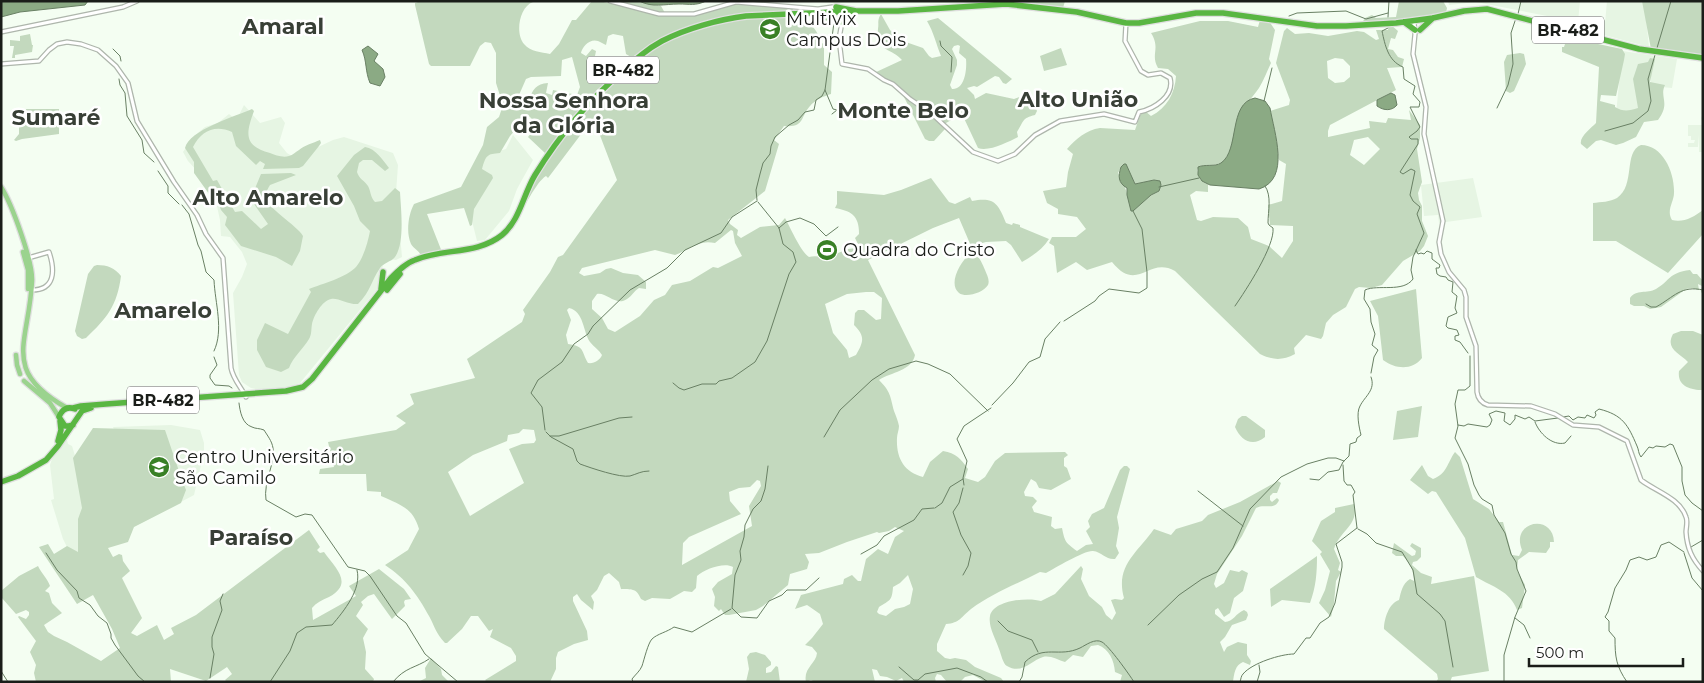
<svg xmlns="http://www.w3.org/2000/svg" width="1704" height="683" font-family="Montserrat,sans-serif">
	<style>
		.built { fill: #e6f5e3 }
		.green { fill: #c3d9be; fill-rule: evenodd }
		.water { fill: #8baa84; stroke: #698064 }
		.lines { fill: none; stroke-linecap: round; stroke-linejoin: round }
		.stream { stroke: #698064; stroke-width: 1 }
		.minor-casing { stroke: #aeb6ac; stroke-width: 5.5 }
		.major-casing { stroke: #dfdfdf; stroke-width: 7 }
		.highway-casing { stroke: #dfdfdf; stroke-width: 8 }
		.minor { stroke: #fff; stroke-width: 3 }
		.major { stroke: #9bd38e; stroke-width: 4.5 }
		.highway { stroke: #59b642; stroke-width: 5.5 }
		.labels { text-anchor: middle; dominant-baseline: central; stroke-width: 5; stroke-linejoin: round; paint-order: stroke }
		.shield { fill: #fff; stroke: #5f615e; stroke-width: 1 }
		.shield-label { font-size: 16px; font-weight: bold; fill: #1a1d19 }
		.poi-label { font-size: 18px; fill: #1a1d19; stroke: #fff; text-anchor: start }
		.district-label { font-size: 22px; font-weight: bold; fill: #383f36; stroke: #fff }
	</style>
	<rect width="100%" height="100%" fill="#f4fef2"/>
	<!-- built -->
	<path class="built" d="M1448,1H1580L1578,22L1476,2L1449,5Z
		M1607,1H1644L1649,47L1604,35Z
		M1622,51L1677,59L1672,88L1651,86V67L1642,110L1616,115Z
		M244,105L260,123L281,117L285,123L279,143L287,153L295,158L333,140L344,137L393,153L398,165L396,193L402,257L396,260L389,259L383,265L378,288L300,383L284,389L260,390L251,388L242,382L239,375L233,293L242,277L247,264L242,252L230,237L221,236L220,220L215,197L198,172L188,161L183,152L194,136L205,127L218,123L229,114L234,118L238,117Z
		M1703,114V152H1699V135L1698,147H1688V143H1694L1695,140H1691V136H1688V125H1703L1701,118Z
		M513,135L533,160L517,189L509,211L485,240L477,241L470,213L492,176L479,169L486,155L506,149Z
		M1473,178L1482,217L1439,223L1438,215L1424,216L1421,185Z
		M171,425L200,430L204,443V452L194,495L132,528L122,450L113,427Z
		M67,440L68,444L72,446L104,550L73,559L63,539L51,500L54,499L50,465L52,459L64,441Z"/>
	<!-- green -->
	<path class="green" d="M421,1H541C539,2 536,1 533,2C519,7 515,34 524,44C531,52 541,52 550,54L559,44L572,20H576L592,1C618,1 644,16 671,16C693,17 711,7 732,4C751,1 774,7 793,9V12L723,18L665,36L634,56L631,57L626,54L623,36L613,34L608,36L606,45C603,44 601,42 598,41C590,38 582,47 581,53L586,56L592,49L596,51L594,61L598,77L606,82L575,114L546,154L528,137L538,125L528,115L510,136L500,153C487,154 486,155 482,169L492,175L493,178L474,209L472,225L470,226L464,208L427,214L442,252L421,256C419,250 414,249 411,244C406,233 408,215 414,204L461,187L483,145L487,127L499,117L503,105L496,83V53L491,43L485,42L480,46L470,66H431L429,64L415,5V3ZM572,57L580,87L577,95L553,90L552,95L546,93L548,83C536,84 533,89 529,100L522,98L519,95L526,79L531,77L561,76L562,60Z
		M612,1H639L657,6H661L665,13Z
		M1001,1H1065L1063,8Z
		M1399,1H1443L1447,8L1446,13L1398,20L1362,23L1365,18L1372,15L1376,18L1396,17Z
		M1642,1L1703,2V56L1651,49Z
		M881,14L890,30L900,40L923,48L929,56L932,58L941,56C936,44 934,33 927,21L938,18L1012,79L1006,84L1003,83L999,77L995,76L977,87L974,86L967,88L974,95L975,99L986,93L1014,99L1025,95L1034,104L1037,111L1035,115C1022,118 1024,121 1017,132L1018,137C1008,142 989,152 978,148L962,114L946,123L945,129L934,141H929L925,139L901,91L874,73L902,60C891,47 875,52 878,29C879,23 877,20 881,14ZM958,45L960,46L959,53L966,59C967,69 965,90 952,89L950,85L957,65V60L952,49L954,46Z
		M793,17C802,19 811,22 816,31C819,36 819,40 824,45V65L832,72L831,94C824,96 815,100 810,106C800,117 805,128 784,126L774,140L779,144L765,191L728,220L730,224L738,230L737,235L741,238L760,227L779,225L785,218C790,227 801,252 809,257C816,255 823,258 829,256C842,253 848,245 861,250L855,238L859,234C859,215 851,211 835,208L837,204V191L884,195L901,190L931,178L949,202L955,204L970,197L972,201C994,197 998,203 1006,223L1012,225L1013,223L1020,225V227L1049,239C1042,250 1032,256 1022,262L1011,245L1006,241L986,242L971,246L959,218L933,228L868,260L915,355C912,371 891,372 879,380C891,392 890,396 894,411C896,416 898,421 899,426C899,430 897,434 897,438C896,458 904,472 923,477L930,462L943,451C956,453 961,459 968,469L965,478L978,482L985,477L995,461L1005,453L1065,452L1068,455L1064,458V466L1067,468L1071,479L1051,490L1039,488L1036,482L1031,479L1024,492L1025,496L1033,497L1037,501L1032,507L1034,512L1052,517L1051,526L1055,529L1062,528C1065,542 1065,542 1077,551L1086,545L1093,544L1086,531L1090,527L1088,521L1092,514L1104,508L1120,470L1124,466H1127L1130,469L1117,517L1119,528L1116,546L1119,553L1115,559C1106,560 1102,552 1093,551C1085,550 1055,568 1046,573L1040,572C1017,584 992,593 971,609C961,617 960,623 946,624L937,644V651L945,658L950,659L955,658L966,660L975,667L1001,678L1004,682H986L973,675L965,677L960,682H947L941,675L937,674L935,678L936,682H904L902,678L896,681L887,677L880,676L877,670L872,669L875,682H815L811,680L806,682C803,668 816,664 817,653L812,647L805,645L812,638L823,624L820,614L810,607L807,605L795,609L801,595L843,584L844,579L852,575L858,581H861L866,559L878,549L888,554L895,537L904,531L895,527L889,531L879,533L877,532L847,542L819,553L805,554L809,562L807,569L790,574L788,585L763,606L756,610L729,615H725L721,609L719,611L714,606L715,597L712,589L718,582L732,574L733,567C724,562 705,569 697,576L696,588L692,592L684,591L670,599L652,598L645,601L641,599C636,587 631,590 621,589L619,582L609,573L604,576L597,590L591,596L594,602L593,610L581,600L577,594L573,597V601L587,631L588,640L574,644L558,652L556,658V669L550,682H487L485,680L516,661V656L511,648L490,637L493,629L489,631L478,616H471L462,629L447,643H445C435,632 435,627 429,616C417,594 406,579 385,565L408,550L419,529C413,508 401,505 381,496V492L367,491L366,474H319L320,469L334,467L328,442L396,430L406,423L396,416L414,404L410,394L475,378L467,359L522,322L525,314L523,310L550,272L558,257L563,255L617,180L596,125L593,124L582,133L548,178L546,176C536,182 524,209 515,220L537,175L587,106L644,54L667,40L725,22L746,18ZM731,230L733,231L735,243L742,256L718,268L713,267L690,281L672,285L665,295L654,300L640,316L615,332L608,329L602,318L592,309V301L597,294C607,292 616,307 627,299C632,296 634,291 639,288L646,289V282L638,275L623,273L611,268L606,269L600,273L584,276L579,273L582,268L655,250L675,255C689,250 698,239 715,243ZM866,292H874L882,298L881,319L876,320L864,310H858L855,313L854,325C865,336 864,341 856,355L849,358L847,350L833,333L825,304L847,294ZM569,308C584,311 583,332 590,342C594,347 599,350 602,355C600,360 594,364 588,363C581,351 585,346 568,344L566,335L571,320L567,310ZM523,429L534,430L536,440L534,443L522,444L509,449L524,483L470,516L448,472L473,455L507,441L508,435L519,433ZM757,480L760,481L761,486L749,506L752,526L682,565L683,543L689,537L741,514L730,501L729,492L739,488L750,487ZM908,575L913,589L910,604L904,607L895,609L886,616L879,614L877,612L879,607C890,600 892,601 893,587L900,583Z
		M1260,20L1269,21L1275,30L1269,59L1271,63C1267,71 1264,80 1259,88C1251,100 1240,108 1236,123C1233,135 1233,150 1224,160C1217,169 1204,161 1197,170L1200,179L1208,184V192L1196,191L1190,195L1197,220L1201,221L1213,217L1238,218L1248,227L1251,239L1269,246L1282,258L1293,241V226L1270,225L1268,205L1282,201L1286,164L1279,160L1270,111L1289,105L1290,100L1276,63L1284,31L1287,28L1295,34L1309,33L1328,36L1357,31L1364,32L1376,40L1379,39L1376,30H1388L1389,25H1391L1398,31L1395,39L1391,38L1388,49L1393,50L1398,57L1404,59L1402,67L1387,68L1396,90L1330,125L1328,131V137L1370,128L1369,121L1386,123L1388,118L1411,120L1409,110L1420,125V138L1417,149L1422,182L1418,193L1419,200L1422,206V221L1428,236L1424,246L1420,251L1403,261L1382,285L1371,288L1359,287L1355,289L1346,307L1333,315L1326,323L1323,336L1321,339L1306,335L1294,348L1295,354C1282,361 1272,360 1260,354L1175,271C1148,256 1138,294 1112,262L1087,270L1076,262L1057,273L1054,246L1049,243L1052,237H1076L1086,229L1077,217L1058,214V209L1047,203L1043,191L1066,187L1068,172L1073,154L1067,149C1076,139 1086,130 1100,128L1135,130L1141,113L1145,111L1151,116C1167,108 1175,93 1176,76L1168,69L1158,68C1150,54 1161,49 1151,33L1200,21H1228L1258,27ZM1335,58L1343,59L1350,66V77L1344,82L1335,83L1328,78L1327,61ZM1368,137L1380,149L1364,165L1350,155L1354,140ZM1126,165L1135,184L1154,180L1159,181L1161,185L1159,191C1147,195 1140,208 1131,210C1128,195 1126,187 1118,173L1121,167Z
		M1562,31L1581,36L1586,40L1598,44L1622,49L1625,54L1624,60L1616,96L1601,95L1600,101L1615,105V107C1623,112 1629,111 1638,108L1633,79L1638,64L1648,62L1650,58L1655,59L1650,82L1665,85C1659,97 1671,103 1658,120L1644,122L1636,137L1623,143L1616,145L1601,140L1596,141L1587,149L1581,144C1579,137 1591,128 1596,123L1599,67L1562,52V47H1564L1565,44L1560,35Z
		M30,34L32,45H33L32,52L15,55V58H12L14,46H10V40L20,41V36Z
		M1061,48L1067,65L1044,71L1040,56Z
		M1520,53L1524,54L1526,64L1514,91L1510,93L1506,91L1504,62L1507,55Z
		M26,109H59V134L22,139L16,141L14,140L19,134V120Z
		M252,109L254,111C246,133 243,146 270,153C275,155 283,158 289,156C293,155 295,152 299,150C305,145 313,143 320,140L321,143L319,146L303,166L299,168L263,169L265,164L260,161L256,165L236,146L232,132C215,124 201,131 193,147L213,181L217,180L235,212L242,211L261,229L268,224L252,201L256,186L261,174L291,173L296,175L270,185C268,188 266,192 265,196C265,207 297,225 303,236L300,251L292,266L276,257L241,246L225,225L227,217L221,210L217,200L212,198L194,173V162L185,148C189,130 236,116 252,109Z
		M1641,145C1663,145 1675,173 1674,193C1674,202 1666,210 1672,220C1683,223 1694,217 1703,210V234L1668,273L1616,241H1593V203C1601,202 1610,202 1617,198C1636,185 1623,152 1641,145Z
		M365,147C376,149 382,159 389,168L385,171L372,160H363L359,163L357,172C359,179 364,180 368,186C371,191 370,197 375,202L382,201L395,188L400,192C401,210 405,243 395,257C391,262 383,263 380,268C371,281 371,291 358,304C349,305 337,297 331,299C322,301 314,315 312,324C311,329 312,334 309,339C303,349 293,357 289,368L281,372L266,367L257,350V340L265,323L288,334L311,292L309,289C322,284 347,277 356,267C363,259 368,242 370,231L360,221L354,206L337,176L354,155Z
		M972,252C979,255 982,263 985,270C987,275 990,280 988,285C983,293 966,298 959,293C947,283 962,259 972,252Z
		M97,265C107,265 115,268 121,276C117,306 107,318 86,338L82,339L77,336L75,331L88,274L94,266Z
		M1690,270L1693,274H1697L1703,281V294L1701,292L1702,286L1698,284L1699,290L1691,288L1686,289L1661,307L1650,309L1644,306H1634L1630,304V298C1636,289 1647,294 1656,289C1671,280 1668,273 1690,270Z
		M1416,289L1422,358C1412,371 1395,369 1383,360L1378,316L1370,301Z
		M1681,331H1693L1703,335V390C1690,390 1677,386 1679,371L1688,362C1679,353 1665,349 1673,334Z
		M1422,406L1418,437L1393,440L1397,411Z
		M1242,416H1246L1265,430V437C1253,447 1241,441 1235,427L1238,419Z
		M93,428L165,430L181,477L186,490L181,503L134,527L128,542L108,548L113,557L119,554L122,555L123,561L130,571L122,578L142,618L131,633L137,636L157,625L164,640L174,634L171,628L196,615L309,530L320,547L317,550L320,553L324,552C336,569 354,583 329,597C322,600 316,603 312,608L313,620L356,596L349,586L379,569L404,589L411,599L405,600L404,602L405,606L392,619L374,594L368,596L361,602L363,605L356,616L368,629L363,638L366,652L365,669L374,679L373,682H227L225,680L232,674L227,667L206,681L170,669L171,682H36L34,673L36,665L30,652L36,641L18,617L19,616L26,619L29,615V612L26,610L16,614L1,597V591L19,576L38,566C41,573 48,579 50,586L45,591L49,593L52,603L62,613L44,625L48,632L54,636L67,642L101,661L120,648L112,629L93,595L77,604L39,547L48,544L54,554L67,546L78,552V519L82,508L73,458Z
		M1455,452L1460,457L1473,499L1489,509L1499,522H1503L1512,555L1519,556L1522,550C1510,521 1553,513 1554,542H1550V547L1546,553L1529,552L1518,560L1517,570L1525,585L1522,608L1517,610C1510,591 1493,587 1476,577L1465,538L1436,492L1432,491L1428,494L1410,480L1422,465L1428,476L1433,479C1447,474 1447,463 1455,452Z
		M1278,481L1281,483L1277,493H1273L1270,496V500L1272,502L1277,498L1279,500C1275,511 1264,503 1256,508L1242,536L1217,574L1214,584L1216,588L1224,583L1230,570L1239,572L1242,570L1248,573L1243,591L1234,598L1230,613L1224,617L1218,608L1215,610V614L1225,622C1233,622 1236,613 1244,610L1247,612L1248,615L1246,620L1232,625L1225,637L1220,642L1224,652L1227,647L1238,642L1247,644V655L1251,661L1250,665L1243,662C1235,665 1234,674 1233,682H1120L1122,675L1115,672C1114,660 1109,649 1098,645L1091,646L1083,657L1073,655L1065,662C1058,660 1050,655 1043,657C1032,660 1022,675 1007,666C1003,664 1001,654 999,649C996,639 988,627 990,616C993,600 1029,597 1041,601L1055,594L1081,566L1083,569L1081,579L1089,596L1102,607L1106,615L1112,620L1116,613L1111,600L1115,599L1122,600L1124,598C1115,566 1137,553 1154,529L1171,535L1176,529L1202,521L1208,515L1240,502Z
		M1354,504C1359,526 1341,529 1334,549L1340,563L1338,570L1341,572L1336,581L1334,603L1331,617L1319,603L1325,590L1330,571L1320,554L1322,552L1312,541L1321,521L1335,512V508Z
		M1394,543L1412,556L1415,555L1416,551L1410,546L1412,543L1421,548V557L1417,561L1413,562L1412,565L1421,573L1432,577L1431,584L1474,576L1489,671L1452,677L1450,682H1436L1438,679L1437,674L1384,629C1384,619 1389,603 1399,600C1401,592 1402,584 1410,579L1414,581C1414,571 1410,563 1403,556H1396L1392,553Z
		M1317,556C1317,573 1316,587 1310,603L1282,600L1271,607L1270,589Z
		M756,652L765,655L771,662V665L766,668V673L771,672L776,666L778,667L780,682H746L749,669L747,657L750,653Z
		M431,658L441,669L442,675L449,682H418L426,678L425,668Z"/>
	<!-- water -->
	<path class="water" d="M1,1H88L85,5L20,12L1,17Z
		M639,1H706C696,6 689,4 679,4C664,4 653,8 639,1Z
		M368,46L378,54L374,61L383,69L385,77L380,86L370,83C365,71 367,61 362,50Z
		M1391,93L1395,95L1397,105C1392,111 1384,111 1377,106V100Z
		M1255,98L1265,101L1270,108C1274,132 1291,179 1259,189L1210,185L1202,181L1198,175V167C1205,164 1215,167 1221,163C1240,150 1228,103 1255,98Z
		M1124,164H1126L1135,184L1154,180L1160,181L1161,185L1159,191L1151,195L1133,211H1131L1127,195V188C1118,183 1118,176 1121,167Z"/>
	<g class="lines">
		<!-- stream -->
		<path class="stream" d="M1518,14L1521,1
			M1289,16L1297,13L1346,11L1366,19L1388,13
			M1388,17L1389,1
			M940,41L941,46L952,57L951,72
			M1657,48L1671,1
			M113,49L120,56L121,61
			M119,79L120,85L125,93L127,116L142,140L144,153L154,162
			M825,90L833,109L837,110L832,114
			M1264,101L1272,68
			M1497,108L1508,85L1513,64L1511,33L1516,18
			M1605,131L1633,123L1648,111L1651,101L1648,79L1655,55
			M158,171L168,186V193L179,204
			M1159,187L1199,178
			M757,200L756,190L760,174L763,163L770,154L771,146L775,137L789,125L798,120L805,112L814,110L816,100L822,96L825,90L835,15
			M182,205L189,214L198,245L201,251L206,272L214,280C215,303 224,330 214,351
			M779,228L786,222L800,218L814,224L826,236L838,227
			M1416,250L1418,254L1421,253L1424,254L1427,251L1432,253V259L1440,265L1439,268H1436L1437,274L1440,276L1446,277L1448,280L1453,282L1452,292L1457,296L1455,308L1457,313L1448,317L1446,326L1448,328L1457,330L1459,335L1455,336V340L1460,342L1468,353
			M1646,304L1651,307H1656C1674,297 1681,285 1703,290
			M1235,306C1246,290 1275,246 1273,228L1269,225L1268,223C1268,211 1272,196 1265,186
			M1064,321L1095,301L1099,296L1109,289L1139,293L1147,288V272L1142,229L1133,211L1134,210
			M1470,356V386L1465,390H1458L1455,404L1458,426L1455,438L1468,464L1474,485L1479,495L1482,499L1492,505L1494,515L1505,533L1511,554L1516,562L1517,569L1526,591L1515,617L1504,655V682
			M214,357L217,365L210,375V378L215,385L229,386L232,388
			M1371,373L1374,357L1378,350L1372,345L1375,334L1371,322L1370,309L1364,299L1365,290C1378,284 1403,293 1413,279L1411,270L1413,257L1424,233L1417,214L1420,207L1413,201L1410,195L1415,171L1411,169L1403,174L1400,172L1418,144V139H1411L1409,137L1417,131L1420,127L1410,107H1419L1420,102L1413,94L1415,86L1404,79L1403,67C1388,61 1385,45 1382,31L1388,28
			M673,383L679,388L684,390L702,384H716L719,381L732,378L755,362L767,341L789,274L796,262L793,252L783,244L779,228L758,202
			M239,403C240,411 242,424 252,427C256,429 259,428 264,430C267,435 272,441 273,448C276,461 263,483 266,500L296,517L305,514L312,515L348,567L365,571L370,576L397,616L406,623L425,654L458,682
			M992,405L1013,383L1029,362L1040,357L1045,339L1060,322
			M1563,417L1569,416L1573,420L1578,417L1585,418L1587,415L1594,418L1596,415L1595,412L1599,409C1623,415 1628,425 1637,446C1639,450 1638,453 1641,457L1649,447L1653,448L1656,446L1665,447L1670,444L1673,445L1682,467V481L1685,495L1692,503L1703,511
			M1535,422C1539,433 1552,446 1565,443L1571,436
			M1458,425L1464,426L1468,424L1487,427L1490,425L1492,420L1489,414L1496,411L1505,413L1504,421L1510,425L1515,419V415L1525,419L1529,417L1535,421L1558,418
			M545,430L542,407L531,393L538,380L562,362L574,344L588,334L593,326L630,290L667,268L685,250L721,233L732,217L757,201
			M546,432L551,437L573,449L577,461L580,464C591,468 620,478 630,476C637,474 641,471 649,471
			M550,436H559L619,418L632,417
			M824,437L840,410L872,380L889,369L916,361L928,364L950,374L988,411
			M1343,465L1344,481L1347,485H1351L1355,492L1353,495L1357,528
			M768,466L765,489L761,501L753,509L745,525L744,537L740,551L741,560L735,575L732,608L741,617L757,618L769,601L782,595L787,590H806L819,578
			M1310,479L1319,480L1328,472L1339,470L1343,462L1349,456L1350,444L1356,442L1357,438L1361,435C1359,427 1356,413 1360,406C1365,396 1376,390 1371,377
			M964,485L963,478L967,461L957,439L964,426L991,408
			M1198,491L1243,526
			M935,508L942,503L950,487L963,479
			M1358,529L1367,534L1376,543L1402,552L1413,570L1417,594L1440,614L1445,621L1453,667
			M1691,547L1703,540
			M46,553L57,570L77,591L79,598L90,605L98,616L107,623L111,634V638L115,645L138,676L145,682
			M1684,553L1692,578L1703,591
			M861,554L877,545L884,536L914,520L922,509L934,508
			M963,575L968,566L971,553L961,535L953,512L959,503L963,488
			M1515,618L1524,625L1530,638
			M998,621L1008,631L1032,640L1038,652
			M1148,625L1179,595L1202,579L1217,572L1233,548L1250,509L1281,477L1307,464L1328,458H1336L1344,461
			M899,667L914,680H918L925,674L957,668L981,677L988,682
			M1,671L8,682
			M210,678L214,654L212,647V637L222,610L220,601L223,594
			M270,682L290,651L297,633L306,627L332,625C344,611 362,589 357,570
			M393,682C405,667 416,668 429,659
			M633,682L632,679C635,675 640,671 642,666C644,660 648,643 652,639C657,634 667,632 674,627L692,632L731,609
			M1019,682L1022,677L1025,662C1044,644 1059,658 1080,648C1086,645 1095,638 1102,642C1109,646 1129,674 1134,682
			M1240,682C1241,679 1241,676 1243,674C1252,663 1281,654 1294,654L1306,638H1310L1320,623L1329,617L1335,603L1342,567V562L1336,544L1357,528
			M1257,682L1260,672L1259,665
			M1627,682C1616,666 1615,657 1615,638L1609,631V621L1605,617L1608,612L1615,588L1626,570L1630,560L1639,557L1647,560L1656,557L1661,545L1669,542L1684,552"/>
		<!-- minor casing -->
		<g class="minor-casing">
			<path id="minor" d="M610,1L659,14H694L736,2L818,9L832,7
				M830,19L837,21L841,26
				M835,21L841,17V13
				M1414,21L1415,34L1413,54L1426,107L1424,134L1443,221L1439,242L1441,254L1449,272L1464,290L1466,297V317L1476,346L1477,392C1478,399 1481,403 1488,405L1531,406L1555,414L1573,425L1599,427L1627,441L1641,480C1655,491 1680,498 1686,517C1688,521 1686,528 1686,532C1687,548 1692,559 1703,571
				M842,22L839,39L842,64L868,69L884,80L893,84L910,99L932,114L973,152L998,161L1015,154L1035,135L1060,121L1104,114L1135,122L1139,112C1154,109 1175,96 1170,78L1161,73L1148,75L1141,71L1125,41L1126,23
				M1,32L123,7L137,1
				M1,64L39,61L49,50L57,44L67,42L81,44L98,50L116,66L128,83L137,121L174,182L197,215L206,234L223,258L231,368C233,379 241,387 246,397
				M28,258L49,252C55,270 56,291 30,290"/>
		</g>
		<!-- major casing -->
		<g class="major-casing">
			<path id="major" d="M1,187C12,204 33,262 32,281C29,344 0,370 67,408
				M23,252L28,270V289
				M16,355L17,365L20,374
				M24,381L50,403L59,417"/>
		</g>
		<!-- highway casing -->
		<g class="highway-casing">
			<path id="highway" d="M836,7L856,11H898L1006,4L1077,12L1126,23H1139L1196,13H1223L1317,26H1346L1396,23L1433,18L1464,11L1487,9L1639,49L1703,58
				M820,16L831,19
				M842,22L845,16L850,12
				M1404,22L1415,30
				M1420,30L1433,18
				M381,289L383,272
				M387,290L400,274
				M73,408L81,406L106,404L286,391L303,387L312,379L391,278C398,271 406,263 415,260C443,248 477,255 502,235C520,220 523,195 535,175C559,136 588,101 623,71C635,60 647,49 662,41C685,29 720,19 746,16L856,11
				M73,425L69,426H65L59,417C62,409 67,406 75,409
				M58,441L61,430L60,421
				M1,482L18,476L46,460L58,446L82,411L91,408"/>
		</g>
		<!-- minor -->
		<use href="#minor" class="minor"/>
		<!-- major -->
		<use href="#major" class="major"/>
		<!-- highway -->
		<use href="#highway" class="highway"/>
	</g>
	<!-- icons -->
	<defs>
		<g id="university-disc" transform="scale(1.125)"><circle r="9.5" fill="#398026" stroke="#fff"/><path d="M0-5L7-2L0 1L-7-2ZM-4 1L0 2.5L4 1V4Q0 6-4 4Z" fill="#fff"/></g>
		<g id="stadium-disc" transform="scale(1.125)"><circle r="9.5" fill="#398026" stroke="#fff"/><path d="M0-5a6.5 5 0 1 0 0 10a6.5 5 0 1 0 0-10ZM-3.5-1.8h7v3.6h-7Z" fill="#fff"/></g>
	</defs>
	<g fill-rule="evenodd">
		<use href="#university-disc" x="770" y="29"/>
		<use href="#stadium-disc" x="827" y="250"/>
		<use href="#university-disc" x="159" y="467"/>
	</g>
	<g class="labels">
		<!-- shield labels -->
		<g class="shield">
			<rect x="1532" y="16.5" width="72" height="27" rx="4"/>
			<rect x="587" y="56.5" width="72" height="27" rx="4"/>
			<rect x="127" y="386.5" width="72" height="27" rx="4"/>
		</g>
		<g class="shield-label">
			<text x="1568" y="30">BR-482</text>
			<text x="623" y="70">BR-482</text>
			<text x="163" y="400">BR-482</text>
		</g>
		<!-- poi labels -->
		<g class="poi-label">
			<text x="786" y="19">Multivix<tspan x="786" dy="21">Campus Dois</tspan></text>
			<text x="843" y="250">Quadra do Cristo</text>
			<text x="175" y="457">Centro Universitário<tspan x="175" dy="21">São Camilo</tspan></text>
		</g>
		<!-- district labels -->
		<g class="district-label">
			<text x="283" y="26">Amaral</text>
			<text x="1078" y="99">Alto União</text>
			<text x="564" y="100">Nossa Senhora<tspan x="564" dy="25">da Glória</tspan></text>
			<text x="903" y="110">Monte Belo</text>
			<text x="56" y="117">Sumaré</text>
			<text x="268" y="197">Alto Amarelo</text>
			<text x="163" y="310">Amarelo</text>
			<text x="251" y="537">Paraíso</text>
		</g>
	</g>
	<!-- border -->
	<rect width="1704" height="683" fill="none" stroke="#1a1d19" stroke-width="5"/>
	<!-- scale -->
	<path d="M1529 658v8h154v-8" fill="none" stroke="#1a1d19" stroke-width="2.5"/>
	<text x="1536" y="658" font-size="15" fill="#1a1d19" stroke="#ffffff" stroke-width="4" paint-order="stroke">500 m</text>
</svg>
